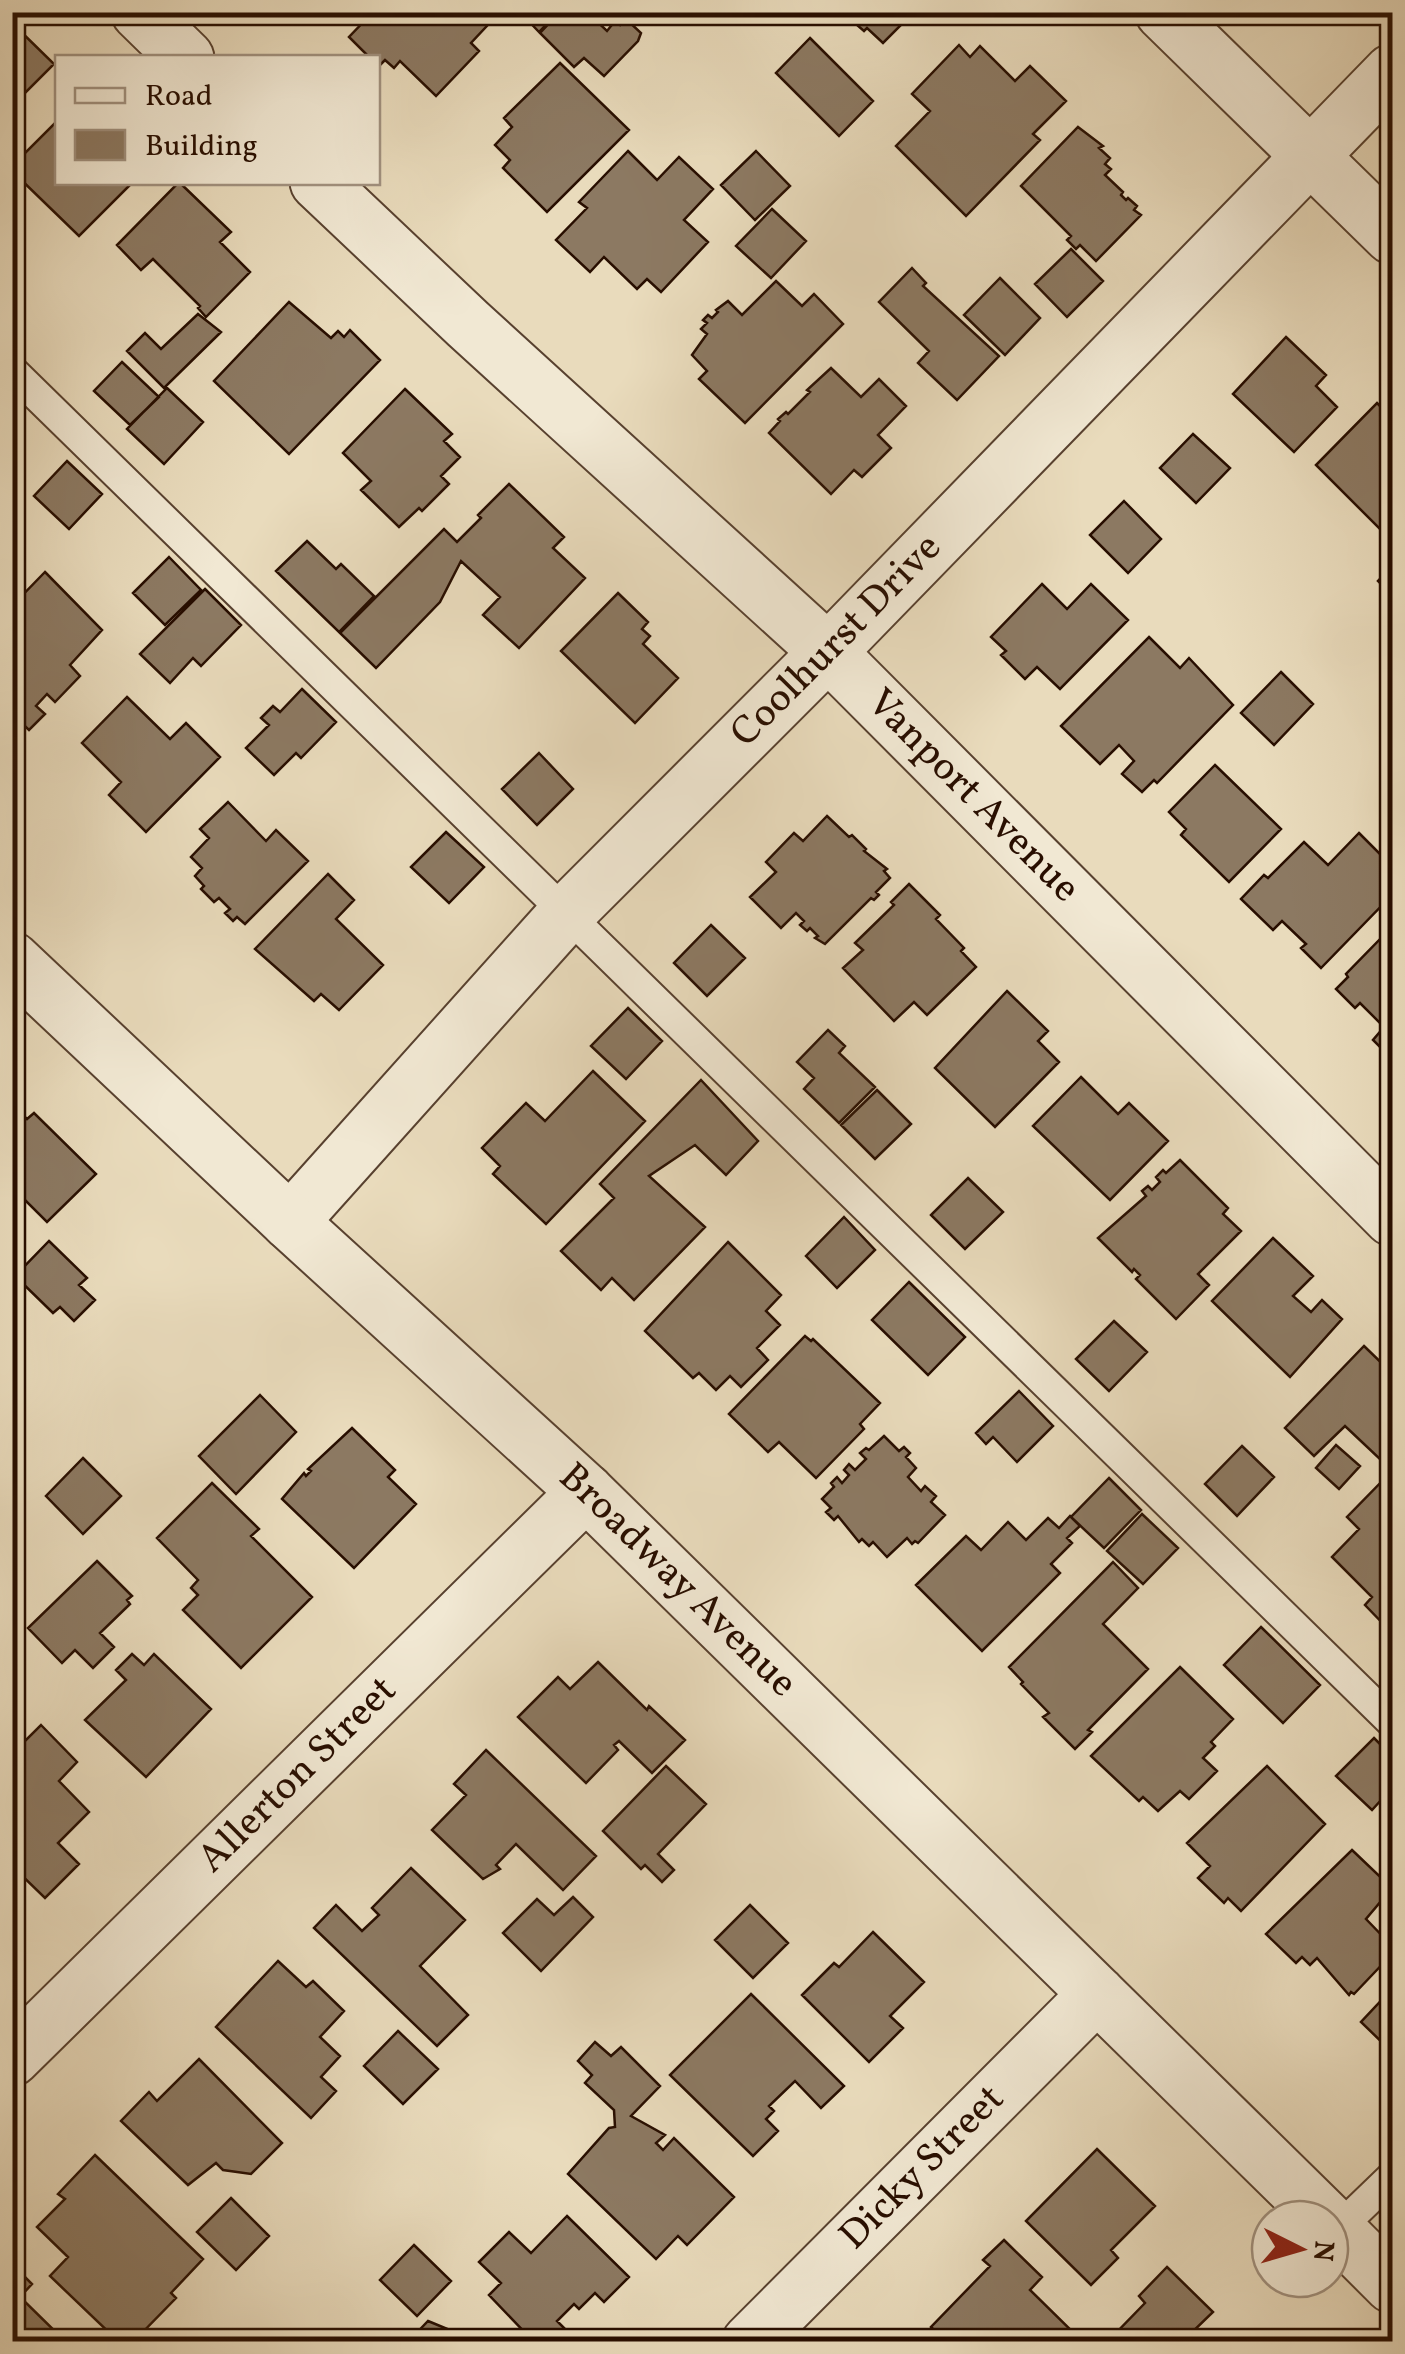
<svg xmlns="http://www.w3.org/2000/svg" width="1405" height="2354" font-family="Vollkorn,serif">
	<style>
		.building { fill: #8c7962; stroke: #280e00; stroke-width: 2.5 }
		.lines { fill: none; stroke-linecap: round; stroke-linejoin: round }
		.service-casing { stroke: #58412f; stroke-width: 34 }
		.minor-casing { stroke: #58412f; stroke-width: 59 }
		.tertiary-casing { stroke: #58412f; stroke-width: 59 }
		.service { stroke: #f1e8d3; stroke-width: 30 }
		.minor { stroke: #f1e8d3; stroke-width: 55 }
		.tertiary { stroke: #f1e8d3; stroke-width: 55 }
		.labels { text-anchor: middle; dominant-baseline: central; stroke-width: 8; stroke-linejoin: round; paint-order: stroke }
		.street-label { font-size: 40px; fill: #280e00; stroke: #f1e8d3 }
	</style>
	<rect width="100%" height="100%" fill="#e9dbbc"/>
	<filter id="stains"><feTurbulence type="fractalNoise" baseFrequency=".002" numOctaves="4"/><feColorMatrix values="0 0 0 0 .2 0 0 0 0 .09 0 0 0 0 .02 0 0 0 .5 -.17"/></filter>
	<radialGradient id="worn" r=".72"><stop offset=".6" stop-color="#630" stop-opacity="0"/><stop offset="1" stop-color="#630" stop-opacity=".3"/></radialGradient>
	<!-- building -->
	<path class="building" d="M373,12H498L499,13L471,43L479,51L436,96L400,61L394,68L385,60L379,66L378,58H370L349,37Z
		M520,12H558L539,32Z
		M560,12H587L607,31L615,21L620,25L625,18L641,33L638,41L604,76L584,58L574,67L540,33Z
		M851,12H905L909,17L883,43L867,28L864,31L857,25L861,21Z
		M12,23L54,64L12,106Z
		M810,38L873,101L839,136L776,73Z
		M959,45L970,57L980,46L1015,81L1030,66L1066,101L1033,134L1040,140L966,216L896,146L930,111L912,94Z
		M560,63L629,130L547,212L503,168L510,160L495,145L512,127L504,118Z
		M58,120V182H133L79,236L12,171L21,157Z
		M1078,127L1103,146L1099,148L1110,158L1105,164L1111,169L1105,175L1123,192L1121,195L1126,200L1128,198L1137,206L1134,210L1141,215L1096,261L1080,245L1076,249L1067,240L1071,236L1021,186Z
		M628,151L657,180L679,157L713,189L684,220L708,242L661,292L647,279L637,289L604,257L590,272L556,240L587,208L579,202Z
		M756,151L790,186L755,220L721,185Z
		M179,182L231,232L220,242L250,272L206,317L198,308L200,306L153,259L141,270L117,245Z
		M772,209L806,241L771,278L736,246Z
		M1071,249L1103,281L1067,317L1035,284Z
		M912,268L926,283L923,286L999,356L957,400L918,363L929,351L879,302Z
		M1000,278L1040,318L1005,355L964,315Z
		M776,281L802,306L814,294L843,324L745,423L699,379L707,371L692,355L707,334L701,329L707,323L703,320L708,315L712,318L718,312L716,310L728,301L742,315Z
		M289,302L331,338L338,331L344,337L350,330L380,360L289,454L214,381Z
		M198,314L221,332L164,388L127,351L145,333L161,349Z
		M1286,337L1326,375L1316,386L1337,407L1294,452L1233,394Z
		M122,362L159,397L130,425L94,391Z
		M831,368L861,397L879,379L906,406L878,435L891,448L862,477L854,470L831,494L769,433L780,421L778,419L786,412L788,414L810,392L807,390Z
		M167,388L203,422L164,464L127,429Z
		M405,389L452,434L444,441L460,457L441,476L449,484L422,511L419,508L399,527L361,490L371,481L343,453Z
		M1377,403L1392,418V541L1316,465Z
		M1193,434L1230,468L1196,503L1160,468Z
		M67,461L102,494L69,529L34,496Z
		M509,484L564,537L553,548L585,578L519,648L483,615L500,597L461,561L440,602L376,668L340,633L444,529L457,542L481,518L478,515Z
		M1124,501L1161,539L1128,573L1090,535Z
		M307,541L336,569L341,564L374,596L339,632L276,571Z
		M169,557L201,590L165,625L133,593Z
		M1392,566V595L1378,581Z
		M45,572L102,630L70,665L80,676L55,702L47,694L36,706L45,714L29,730L12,714V606Z
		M1042,584L1067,609L1091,584L1128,620L1060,689L1037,667L1025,679L1001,655L1006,651L991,637Z
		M205,589L241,625L201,666L193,658L170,683L140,654Z
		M618,593L648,622L642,629L650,636L643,644L678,678L635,723L561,651Z
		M1149,637L1180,668L1189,658L1233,705L1157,783L1154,780L1142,792L1122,774L1134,761L1119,745L1100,764L1061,726Z
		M1281,672L1313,704L1274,745L1241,713Z
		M302,689L336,722L301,758L296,753L274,775L246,748L269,725L261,718L273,706L280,712Z
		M127,697L170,739L186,723L220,757L146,832L109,795L121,782L82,743Z
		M539,753L573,789L537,825L502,789Z
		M1215,765L1281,829L1229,882L1181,835L1186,829L1169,812Z
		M228,802L266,841L276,830L308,861L245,924L237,917L233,921L225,913L230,909L219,898L214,902L201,889L204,886L195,876L202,868L191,857L209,838L200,829Z
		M827,816L849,837L852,835L866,849L864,851L887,869L884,871L890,878L876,892L879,895L874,900L871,898L825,944L815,938L818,936L810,928L807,931L800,925L804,921L796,913L781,928L750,897L776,872L766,862L794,833L803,841Z
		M446,832L484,867L449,903L411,867Z
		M1359,833L1392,866V895L1321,968L1301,948L1306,944L1282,921L1273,930L1241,899L1264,875L1268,878L1304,842L1328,865Z
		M328,874L354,900L336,919L383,965L339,1010L321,994L314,1001L255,949Z
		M909,884L940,915L936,919L964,948L961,951L976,967L927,1015L914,1002L894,1021L843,968L863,950L855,943L894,905L891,902Z
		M711,925L745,958L707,996L674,963Z
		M1387,932L1392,937V1059L1373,1040L1384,1027L1360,1003L1355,1008L1336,989L1348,977L1346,974Z
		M1007,991L1048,1031L1038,1041L1059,1062L995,1127L935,1068Z
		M628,1008L662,1041L626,1079L591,1046Z
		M828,1030L845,1046L839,1053L875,1087L839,1123L804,1089L814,1078L797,1062Z
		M593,1071L645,1121L546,1224L493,1174L500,1166L482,1148L526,1103L545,1121Z
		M1081,1077L1118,1114L1129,1103L1168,1141L1110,1200L1033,1126Z
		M701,1080L758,1141L726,1175L695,1145L649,1176L705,1227L634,1300L612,1278L601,1290L561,1251L614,1198L600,1184Z
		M877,1090L911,1124L875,1159L841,1125Z
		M12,1105L27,1119L34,1113L96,1174L47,1222L24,1199L12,1210Z
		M1180,1160L1228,1208L1223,1214L1241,1231L1198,1274L1209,1285L1176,1319L1136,1279L1140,1275L1134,1269L1132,1272L1098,1238L1146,1196L1142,1191L1148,1186L1152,1190L1160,1182L1156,1177L1163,1170L1166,1173Z
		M968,1178L1003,1212L965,1249L931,1215Z
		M844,1217L875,1250L837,1288L806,1256Z
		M1273,1238L1313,1276L1293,1296L1311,1312L1322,1300L1342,1319L1290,1377L1212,1301Z
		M49,1241L87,1278L79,1285L95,1300L74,1321L60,1307L53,1313L15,1276Z
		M728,1242L781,1295L766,1311L780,1325L757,1348L768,1360L741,1387L730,1376L716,1390L699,1373L693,1378L645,1331Z
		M909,1282L965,1337L928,1375L872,1320Z
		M1114,1321L1147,1352L1109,1391L1076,1359Z
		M805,1336L811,1341L813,1339L880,1403L860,1424L864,1429L816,1478L779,1442L768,1452L729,1414Z
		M1364,1346L1392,1373V1450L1382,1461L1345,1426L1314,1456L1285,1428Z
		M1019,1391L1053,1426L1017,1462L993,1437L986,1444L976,1433Z
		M260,1395L296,1432L236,1494L199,1456Z
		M352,1428L395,1470L388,1477L416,1504L354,1568L282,1499L304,1473L306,1476L311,1471L308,1469Z
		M884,1436L899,1451L904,1447L910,1453L906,1457L916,1468L908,1477L921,1491L925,1486L936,1496L931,1502L945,1515L918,1543L915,1541L912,1544L907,1538L887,1557L873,1542L869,1546L862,1539L859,1542L838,1516L834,1520L826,1512L831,1508L822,1499L834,1487L831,1483L837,1477L842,1483L849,1475L844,1470L849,1464L855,1470L866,1459L860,1453L866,1448L869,1450Z
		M1336,1445L1360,1466L1339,1489L1316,1468Z
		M1242,1446L1274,1477L1237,1516L1205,1484Z
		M83,1458L121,1496L83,1534L46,1496Z
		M1392,1471V1633L1365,1605L1372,1597L1332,1557L1359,1529L1347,1517Z
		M1109,1478L1141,1510L1104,1548L1071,1517Z
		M212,1483L259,1529L251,1536L312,1597L241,1668L183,1610L198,1595L191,1588L198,1580L157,1538Z
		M1142,1514L1178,1548L1143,1584L1107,1551Z
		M1070,1516L1080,1526L1067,1538L1072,1543L1051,1564L1060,1573L982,1651L916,1585L966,1536L981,1550L1008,1522L1026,1540L1048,1518L1059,1528Z
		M97,1561L132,1596L127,1600L130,1604L100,1633L114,1647L93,1668L75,1650L62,1663L28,1628Z
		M1113,1562L1138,1588L1103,1624L1148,1669L1088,1730L1092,1732L1075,1749L1043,1717L1049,1713L1021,1684L1023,1682L1009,1667Z
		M1261,1627L1320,1685L1283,1723L1224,1665Z
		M132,1654L144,1665L154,1654L211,1709L146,1777L85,1720L126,1680L116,1670Z
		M598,1662L647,1710L649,1706L685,1740L652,1773L619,1741L614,1745L618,1750L586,1783L518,1717L558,1677L570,1689Z
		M1180,1667L1233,1719L1211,1742L1215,1746L1203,1758L1217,1771L1189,1799L1180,1791L1158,1811L1143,1797L1139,1801L1091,1756Z
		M41,1725L77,1762L59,1781L89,1812L58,1843L79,1864L45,1898L12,1866V1741L17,1737L23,1743Z
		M1374,1738L1392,1756V1788L1372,1810L1336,1776Z
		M486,1750L596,1856L563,1890L516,1844L496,1865L500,1869L483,1879L432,1830L466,1795L454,1784Z
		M666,1766L706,1804L658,1854L674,1870L662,1882L645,1865L641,1869L603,1831Z
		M1267,1766L1325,1824L1241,1911L1228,1898L1224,1903L1198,1878L1210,1866L1187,1843Z
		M1352,1850L1392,1888L1366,1919L1392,1946V1954L1354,1994L1351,1992L1349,1995L1317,1958L1310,1965L1302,1957L1296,1963L1266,1934Z
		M411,1868L465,1920L420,1966L468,2015L437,2046L314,1928L336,1905L362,1931L379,1915L372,1908Z
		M573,1897L593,1917L541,1971L503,1933L537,1899L554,1915Z
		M750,1905L788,1943L753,1978L715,1940Z
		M873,1932L924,1982L890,2016L903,2028L869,2062L802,1995L834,1963L839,1967Z
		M278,1961L306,1987L313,1981L344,2011L320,2037L340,2056L321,2077L336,2091L311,2118L216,2027Z
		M1392,1989V2052L1361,2022Z
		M751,1994L844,2086L821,2108L795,2081L769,2106L774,2111L766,2119L778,2131L753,2156L670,2075Z
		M398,2031L438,2069L403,2104L364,2066Z
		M595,2042L611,2056L621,2047L660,2086L631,2116L665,2135L656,2143L663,2150L674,2138L734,2197L687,2245L678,2236L656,2259L568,2174L609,2128L615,2127L614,2110L585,2083L592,2075L578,2061Z
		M199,2059L282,2143L251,2174L223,2170L216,2163L188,2185L121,2121L149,2092L157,2101Z
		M1097,2149L1155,2206L1111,2250L1118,2258L1091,2285L1026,2221Z
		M95,2155L203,2259L171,2293L176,2298L133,2342H119L50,2276L68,2257L37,2227L65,2199L58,2194Z
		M231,2198L269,2236L236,2270L197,2232Z
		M567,2216L629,2277L604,2302L595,2293L579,2309L574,2304L557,2321L578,2342H534L489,2295L501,2283L479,2262L509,2232L531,2253Z
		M1004,2240L1042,2277L1030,2290L1078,2337L1074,2342H946L931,2327L990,2266L983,2260Z
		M414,2245L451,2281L417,2316L380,2280Z
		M12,2264L32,2284L20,2297L66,2342H12Z
		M1167,2267L1213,2312L1182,2342H1121L1114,2335L1145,2303L1139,2296Z
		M428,2321L469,2338L471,2335L479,2342H408Z"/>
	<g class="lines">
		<!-- service casing -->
		<g class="service-casing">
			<path id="service" d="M12,371L1392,1722
				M1337,2230L1392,2177"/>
		</g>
		<!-- minor casing -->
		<g class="minor-casing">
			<g id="minor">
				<path d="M139,12L186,58"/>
				<path d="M1163,12L1392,236"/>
				<path id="s1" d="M318,182L468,324L828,652L1392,1218"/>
				<path id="s2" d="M290,1222L566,914L828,652L1392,72"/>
				<path id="s3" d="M12,2058L586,1492"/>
				<path id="s4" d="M750,2342L1097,1994"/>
			</g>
		</g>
		<!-- tertiary casing -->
		<g class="tertiary-casing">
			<g id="tertiary">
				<path id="s5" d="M12,960L290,1222L586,1492L1326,2219"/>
				<path d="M1330,2223L1392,2285"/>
			</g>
		</g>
		<!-- service -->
		<use href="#service" class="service"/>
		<!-- minor -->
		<use href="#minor" class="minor"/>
		<!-- tertiary -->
		<use href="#tertiary" class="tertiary"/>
	</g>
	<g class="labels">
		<!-- street labels -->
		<g class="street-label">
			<text stroke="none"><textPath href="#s2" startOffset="798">Coolhurst Drive</textPath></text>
			<text stroke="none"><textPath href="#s1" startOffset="898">Vanport Avenue</textPath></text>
			<text stroke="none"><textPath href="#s5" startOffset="910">Broadway Avenue</textPath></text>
			<text stroke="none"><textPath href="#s3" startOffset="402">Allerton Street</textPath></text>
			<text stroke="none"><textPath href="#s4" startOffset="245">Dicky Street</textPath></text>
		</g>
	</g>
	<!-- margin -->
	<rect width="1405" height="2354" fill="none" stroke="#e9dbbc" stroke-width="50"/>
	<rect x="15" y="15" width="1375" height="2324" fill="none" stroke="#280e00" stroke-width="5"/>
	<rect x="25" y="25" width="1355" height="2304" fill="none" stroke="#280e00" stroke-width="2.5"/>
	<!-- legend -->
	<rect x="55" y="55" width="325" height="130" fill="#f1e8d3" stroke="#a1917f" stroke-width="2.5"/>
	<rect x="75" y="88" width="50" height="15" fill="#f1e8d3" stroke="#a1917f" stroke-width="2.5"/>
	<text x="145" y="105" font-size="30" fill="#280e00">Road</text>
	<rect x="75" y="130" width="50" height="30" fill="#8c7962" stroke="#a1917f" stroke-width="2.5"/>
	<text x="145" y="155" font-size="30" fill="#280e00">Building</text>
	<!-- north arrow -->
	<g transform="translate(1300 2249) rotate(95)"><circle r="48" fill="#f1e8d3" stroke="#a1917f" stroke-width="2.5"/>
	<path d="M0-8L18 38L0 25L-18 38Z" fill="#8f2418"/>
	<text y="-15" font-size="28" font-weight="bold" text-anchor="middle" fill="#280e00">N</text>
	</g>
	<rect width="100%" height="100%" filter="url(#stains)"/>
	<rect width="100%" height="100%" fill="url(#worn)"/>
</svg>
